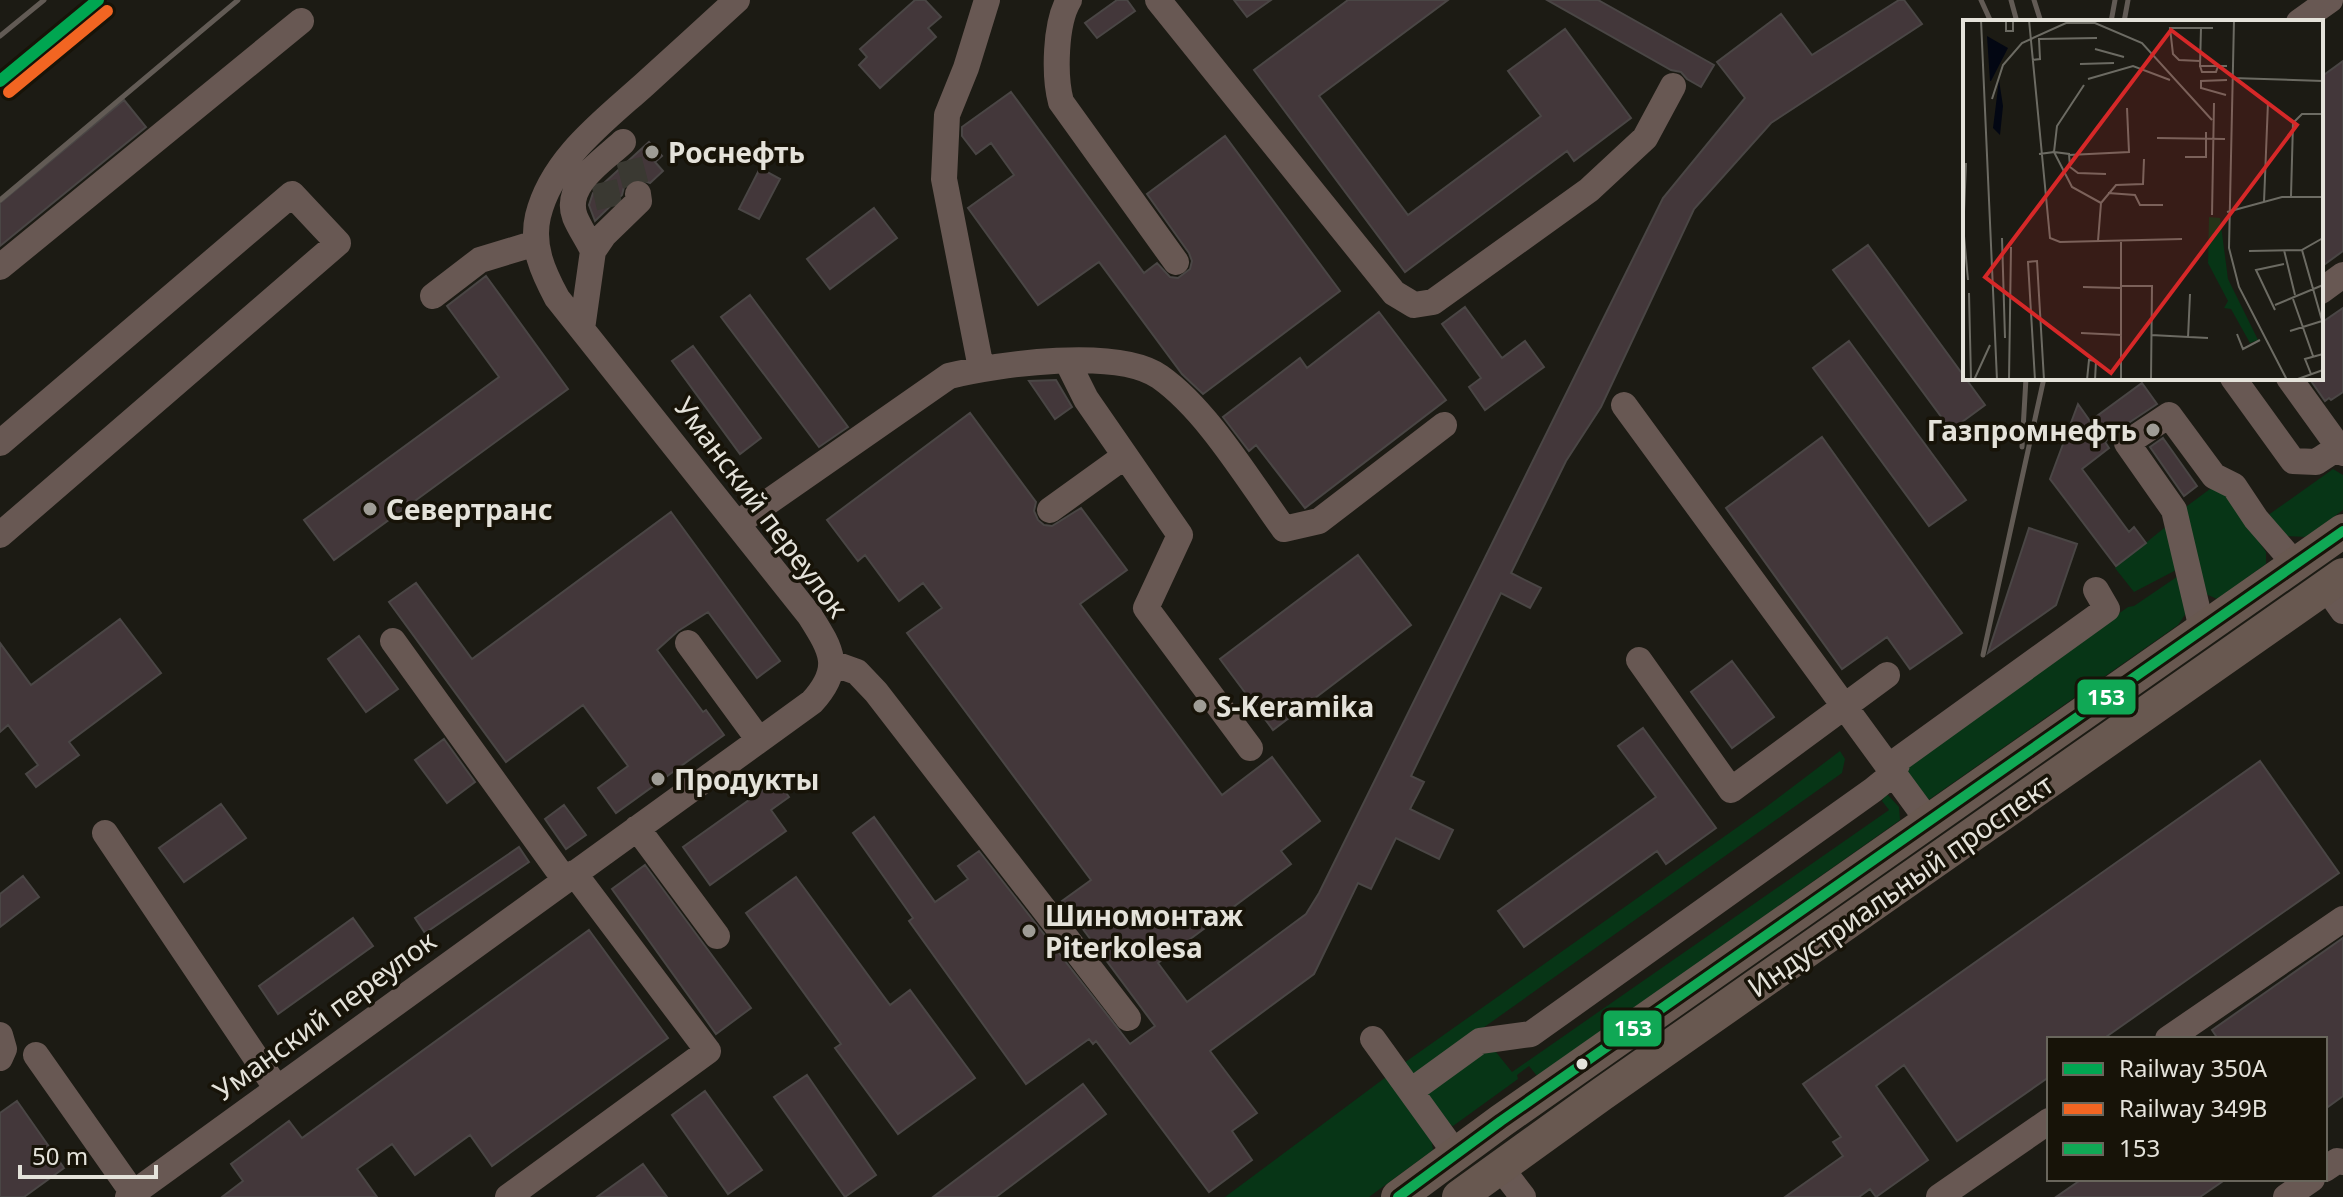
<svg xmlns="http://www.w3.org/2000/svg" width="2343" height="1197" font-family="'Noto Sans',sans-serif">
	<style>
		.green { fill: #073516 }
		.building { fill: #43373a; stroke: #4a4645; stroke-width: 2 }
		.lines { fill: none; stroke-linecap: round; stroke-linejoin: round }
		.minor-tunnel { stroke: #3a3932; stroke-width: 26; stroke-dasharray: 26 13; stroke-linecap: butt }
		.minor { stroke: #685853; stroke-width: 26 }
		.major { stroke: #685850; stroke-width: 34 }
		.rail { stroke: #625b55; stroke-width: 5 }
		.bus-1-casing { stroke: #171308; stroke-width: 16 }
		.bus-1 { stroke: #10a855; stroke-width: 10 }
		.rail-1-casing { stroke: #171308; stroke-width: 18 }
		.rail-2-casing { stroke: #171308; stroke-width: 18 }
		.rail-1 { stroke: #00a651; stroke-width: 12 }
		.rail-2 { stroke: #f26522; stroke-width: 12 }
		.poi-dot { fill: #9e9c95; stroke: #171308; stroke-width: 3 }
		.bus-dot { fill: #e4e2da; stroke: #171308; stroke-width: 3 }
		.labels { text-anchor: middle; dominant-baseline: central; stroke-width: 7; stroke-linejoin: round; paint-order: stroke }
		.poi-label { font-size: 28px; font-weight: bold; fill: #e4e2da; stroke: #171308; text-anchor: start }
		.street-label { font-size: 28px; fill: #e4e2da; stroke: #171308 }
		.inset-road { fill: none; stroke: #6c6b63; stroke-width: 2 }
		.view { fill: #d62828; fill-opacity: 0.15; stroke: #d62828; stroke-width: 4 }
		.inset-edge { fill: none; stroke: #e4e2da; stroke-width: 4 }
		.line-badge { stroke: #171308; stroke-width: 3 }
		.badge-label { font-size: 22px; text-anchor: middle; font-weight: bold; fill: #fff }
	</style>
	<rect width="100%" height="100%" fill="#1c1b14"/>
	<!-- green -->
	<path class="green" d="M2333,469L2343,475V510L2306,537L2284,536L2264,518Z
		M2214,486L2223,489L2266,552V564L2217,599L2206,594L2183,509Z
		M2169,524L2180,568L2134,592L2115,568Z
		M2181,574L2186,613L2178,625L1927,801L1905,780L1910,763L2128,607L2134,606Z
		M1840,751L1845,759L1842,773L1414,1077L1404,1063L1766,807Z
		M1886,793L1899,807L1900,820L1537,1076L1529,1066L1517,1075L1518,1079L1453,1126L1447,1123L1426,1094L1484,1047L1496,1052L1512,1072L1889,810L1882,801Z
		M1386,1077L1431,1136L1433,1150L1369,1197H1225Z"/>
	<!-- building -->
	<path class="building" d="M915,0H925L941,17L928,28L936,37L880,88L859,65L867,57L860,49Z
		M1117,0H1127L1135,11L1097,38L1085,23Z
		M1234,0H1271L1247,17Z
		M1348,0H1448L1319,96L1408,215L1541,116L1508,71L1565,29L1631,118L1574,161L1567,151L1405,272L1254,70Z
		M1547,0H1598L1714,65L1701,87L1687,79L1681,72L1671,70Z
		M1899,0H1904L1922,24L1771,123L1694,209L1601,407L1566,461L1511,573L1541,588L1530,608L1501,593L1411,776L1424,782L1410,809L1453,830L1439,859L1396,838L1371,889L1358,883L1314,974L1210,1051L1257,1113L1232,1131L1252,1160L1209,1192L1096,1041L1093,1044L1089,1039L1026,1084L909,921L913,918L853,833L874,817L935,902L968,879L958,866L979,851L1130,1044L1155,1026L1062,901L1091,880L907,633L942,608L923,583L899,601L865,555L858,561L827,520L970,413L1036,502L1034,511L1038,520L1044,525L1052,526L1081,508L1127,570L1080,604L1222,795L1272,757L1320,821L1281,851L1291,864L1158,963L1187,1002L1306,914L1319,893L1663,198L1745,98L1717,62L1781,14L1812,55Z
		M2343,61V251L2321,267V77Z
		M1011,92L1144,273L1157,263L1170,277L1178,278L1190,269L1192,261L1189,253L1147,194L1225,136L1340,291L1203,394L1182,374L1099,262L1038,305L968,208L1014,175L991,143L976,154L962,136V127Z
		M124,100L146,127L0,246V203Z
		M649,142L662,156L655,162L663,171L650,183L637,178L629,181L624,187L622,195L595,221L589,205L593,193Z
		M760,168L780,179L759,219L739,209Z
		M874,208L897,238L830,289L807,259Z
		M1868,245L1985,405L1951,430L1833,270Z
		M486,276L568,389L334,560L304,520L499,377L447,306Z
		M750,295L848,427L819,447L721,317Z
		M1465,307L1502,358L1525,341L1544,367L1485,410L1469,387L1481,378L1442,324Z
		M2343,308V392L2331,400L2329,398L2325,401L2309,378H2321V323Z
		M1379,312L1446,400L1305,508L1256,445L1249,451L1223,417L1300,358L1307,368Z
		M1849,341L1966,500L1929,526L1813,368Z
		M693,346L761,438L740,454L672,361Z
		M1056,380L1072,407L1055,419L1029,381Z
		M2142,383L2157,404L2118,430L2105,442L2109,448L2082,469L2129,532L2134,527L2146,543L2116,566L2050,479L2078,404L2090,421Z
		M1822,437L1962,633L1910,669L1887,637L1842,669L1726,508Z
		M2163,438L2197,486L2184,496L2150,447Z
		M671,512L780,661L757,678L708,612L678,631L657,650L703,712L706,710L724,735L616,813L598,788L628,766L583,705L506,762L389,602L416,583L472,659Z
		M2029,528L2077,544L2056,605L1988,653Z
		M1358,555L1411,625L1273,730L1220,659Z
		M120,619L161,673L69,742L79,755L36,787L26,774L38,765L8,725L0,732V643L31,685Z
		M359,636L398,689L366,712L328,659Z
		M1732,661L1774,717L1732,748L1691,692Z
		M1643,728L1716,828L1666,864L1657,851L1524,947L1498,911L1656,797L1618,746Z
		M444,739L475,782L447,803L415,760Z
		M2260,761L2339,873L2103,1039H2049V1077L1957,1141L1904,1065L1876,1086L1928,1160L1876,1197L1870,1189L1859,1197H1785L1843,1156L1833,1142L1841,1137L1803,1084Z
		M777,780L789,797L771,810L786,831L710,885L683,847Z
		M221,804L246,838L184,882L159,848Z
		M564,805L586,835L566,849L545,819Z
		M519,847L529,862L425,933L415,918Z
		M645,865L751,1008L716,1034L612,889Z
		M23,876L39,897L0,927V894Z
		M796,877L890,1005L910,990L975,1078L898,1134L835,1048L841,1044L746,913Z
		M353,918L373,946L278,1014L259,986Z
		M589,930L668,1038L492,1166L470,1135L415,1175L392,1144L357,1169L377,1197H222L243,1181L231,1164L289,1121L302,1138Z
		M2343,938V1096L2325,1109V1039H2218L2212,1030Z
		M807,1075L876,1175L845,1197L774,1097Z
		M1083,1084L1106,1114L996,1197H933Z
		M705,1091L762,1170L728,1194L672,1115Z
		M17,1101L64,1168L24,1197H0V1113Z
		M643,1164L667,1197H597Z
		M2082,1179H2226L2200,1197H2056Z"/>
	<g class="lines">
		<!-- minor-tunnel -->
		<path class="minor-tunnel" d="M629,160L638,194
			M604,182L612,217"/>
		<!-- minor -->
		<path class="minor" d="M1069,0C1055,23 1054,76 1061,102L1176,262
			M1158,0L1394,293L1414,305L1433,302L1589,190L1645,138L1673,86
			M2299,22L2330,0
			M593,251C588,240 580,229 575,217C563,185 603,161 623,142
			M0,267L301,21
			M2321,291L2343,275
			M433,296L480,260L536,243
			M582,329L593,251L604,235L639,201L638,194
			M1067,361L1086,399L1180,535L1146,608L1250,748
			M981,368L944,179L947,115L966,68L987,0
			M2233,378L2293,461L2316,462L2339,447
			M2289,378L2343,453
			M1624,405L1929,822
			M0,443L292,194L338,243L0,535
			M1050,510L1125,456
			M738,523L949,376C998,364 1118,347 1160,377C1208,411 1249,481 1284,529L1319,521L1444,425
			M2326,587L2343,611
			M2202,629L2174,510L2127,443L2169,415L2214,476L2234,486L2256,519L2296,565
			M393,641L565,880
			M688,643L759,740
			M1639,660L1731,790L1887,675
			M832,663L857,672L876,692L1128,1018
			M637,828L717,936
			M105,833L277,1089
			M0,1035L4,1049L0,1058
			M1373,1039L1456,1154
			M2168,1039L2343,919
			M36,1055L133,1193
			M1411,1091L1480,1041L1531,1034L1873,790L1894,773L1899,759L2107,609L2096,590
			M1500,1167L1523,1197
			M2325,1169L2337,1161L2343,1162
			M128,1197L812,702C843,668 832,651 810,616L557,298C543,272 531,246 538,216C552,159 604,121 645,84C676,56 706,28 737,0
			M508,1197L708,1051L574,873
			M1939,1197L2049,1121
			M2286,1197L2312,1179"/>
		<!-- major -->
		<path class="major" d="M1398,1197L1501,1121L2343,531
			M1459,1197L1602,1094L2343,575"/>
		<!-- rail -->
		<path class="rail" d="M1981,0L1991,22
			M2011,0L2017,22
			M2034,0L2041,22
			M2111,22L2115,0
			M2124,22L2128,0
			M0,36L44,0
			M0,200L238,0
			M2022,447L2026,378
			M1983,655L2044,378"/>
		<!-- bus-1 casing -->
		<g class="bus-1-casing">
			<path id="bus-1" d="M1398,1197L1501,1121L2343,531"/>
		</g>
		<!-- bus-1 -->
		<use href="#bus-1" class="bus-1"/>
		<!-- rail-1 casing -->
		<g class="rail-1-casing">
			<path id="rail-1" d="M0,81L98,0"/>
		</g>
		<!-- rail-2 casing -->
		<g class="rail-2-casing">
			<path id="rail-2" d="M9,92L107,11"/>
		</g>
		<!-- rail-1 -->
		<use href="#rail-1" class="rail-1"/>
		<!-- rail-2 -->
		<use href="#rail-2" class="rail-2"/>
	</g>
	<!-- markers -->
	<g class="poi-dot">
		<circle cx="652" cy="152" r="8"/>
		<circle cx="2153" cy="430" r="8"/>
		<circle cx="370" cy="509" r="8"/>
		<circle cx="1200" cy="706" r="8"/>
		<circle cx="658" cy="779" r="8"/>
		<circle cx="1029" cy="931" r="8"/>
	</g>
	<circle class="bus-dot" cx="1582" cy="1064" r="7"/>
	<g class="labels">
		<!-- poi labels -->
		<g class="poi-label">
			<text x="668" y="152">Роснефть</text>
			<text x="2137" y="430" text-anchor="end">Газпромнефть</text>
			<text x="386" y="509">Севертранс</text>
			<text x="1216" y="706">S-Keramika</text>
			<text x="674" y="779">Продукты</text>
			<text x="1045" y="915">Шиномонтаж<tspan x="1045" dy="32">Piterkolesa</tspan></text>
		</g>
		<!-- street labels -->
		<g class="street-label">
			<text transform="translate(762 507) rotate(53)">Уманский переулок</text>
			<text transform="translate(1900 885) rotate(-35)">Индустриальный проспект</text>
			<text transform="translate(324 1015) rotate(-36)">Уманский переулок</text>
		</g>
	</g>
	<!-- overview -->
	<g transform="translate(1963 20)">
		<rect width="360" height="360" fill="#1c1b14"/>
		<path d="M246,197L257,198L265,259L295,320L287,323L268,289L261,288L265,281L245,243Z" fill="#073516"/>
		<path d="M24,16L45,28L28,61H27ZM36,60L40,86L37,115L30,108Z" fill="#030713"/>
		<path class="inset-road" d="M18,0L34,360M43,0V11H50V0M66,0L87,218L97,222L219,219M271,0L266,228L276,267L324,360M238,8L237,46H264M132,29L161,37M69,40L77,39L76,19L134,18M237,41L216,40L210,34L207,8H250M117,44L151,43M237,46L239,52H253L255,46M269,58L360,61M125,59L170,46L207,60M263,75L238,68V61L264,60M29,79L40,45L59,23L103,3H132L179,23L249,100M194,118L262,119M76,134L91,132L94,106L121,65M106,135L166,132L164,88M222,137H243V112M145,173L172,175L177,185H200M328,176L330,103L339,94H360M301,182L305,82M138,183L109,167L91,132L106,134L107,147L115,153L143,154M264,192L319,177H360M249,195L251,83M0,216L3,143M1,216L5,260M39,218L42,318M360,218L339,230L360,304M135,221L138,183L153,165L180,164L181,139M321,230L332,275M286,231L339,230M159,266H189L188,360M120,267L159,268M6,273L8,360M330,279L350,336M312,285L360,265M312,290L293,250L321,244M327,311L359,301M118,313L159,315M274,314L280,329L297,320M188,315L245,318M225,318L227,274M348,354L342,339L360,334M11,360L27,325M46,360L48,227M72,360L65,242L74,241L81,360M124,360L126,340L133,341L132,360M158,360V222M332,360L360,350"/>
		<path class="view" d="M208,10L334,105L148,353L22,257Z"/>
		<rect width="360" height="360" class="inset-edge"/>
	</g>
	<g class="line-badge">
		<rect x="2076" y="678" width="61" height="38" rx="8" fill="#10a855"/>
		<rect x="1602" y="1009" width="61" height="39" rx="8" fill="#10a855"/>
	</g>
	<g class="badge-label">
		<text x="2106" y="705">153</text>
		<text x="1633" y="1036">153</text>
	</g>
	<!-- legend -->
	<rect x="2047" y="1037" width="280" height="144" fill="#171308" stroke="#69665c" stroke-width="2"/>
	<rect x="2063" y="1063" width="40" height="12" fill="#00a651" stroke="#69665c" stroke-width="2"/>
	<text x="2119" y="1077" font-size="24" fill="#e4e2da">Railway 350А</text>
	<rect x="2063" y="1103" width="40" height="12" fill="#f26522" stroke="#69665c" stroke-width="2"/>
	<text x="2119" y="1117" font-size="24" fill="#e4e2da">Railway 349В</text>
	<rect x="2063" y="1143" width="40" height="12" fill="#10a855" stroke="#69665c" stroke-width="2"/>
	<text x="2119" y="1157" font-size="24" fill="#e4e2da">153</text>
	<!-- scale -->
	<path d="M20 1165v12h136v-12" fill="none" stroke="#e4e2da" stroke-width="4"/>
	<text x="32" y="1165" font-size="24" fill="#e4e2da" stroke="#171308" stroke-width="6" paint-order="stroke">50 m</text>
</svg>
